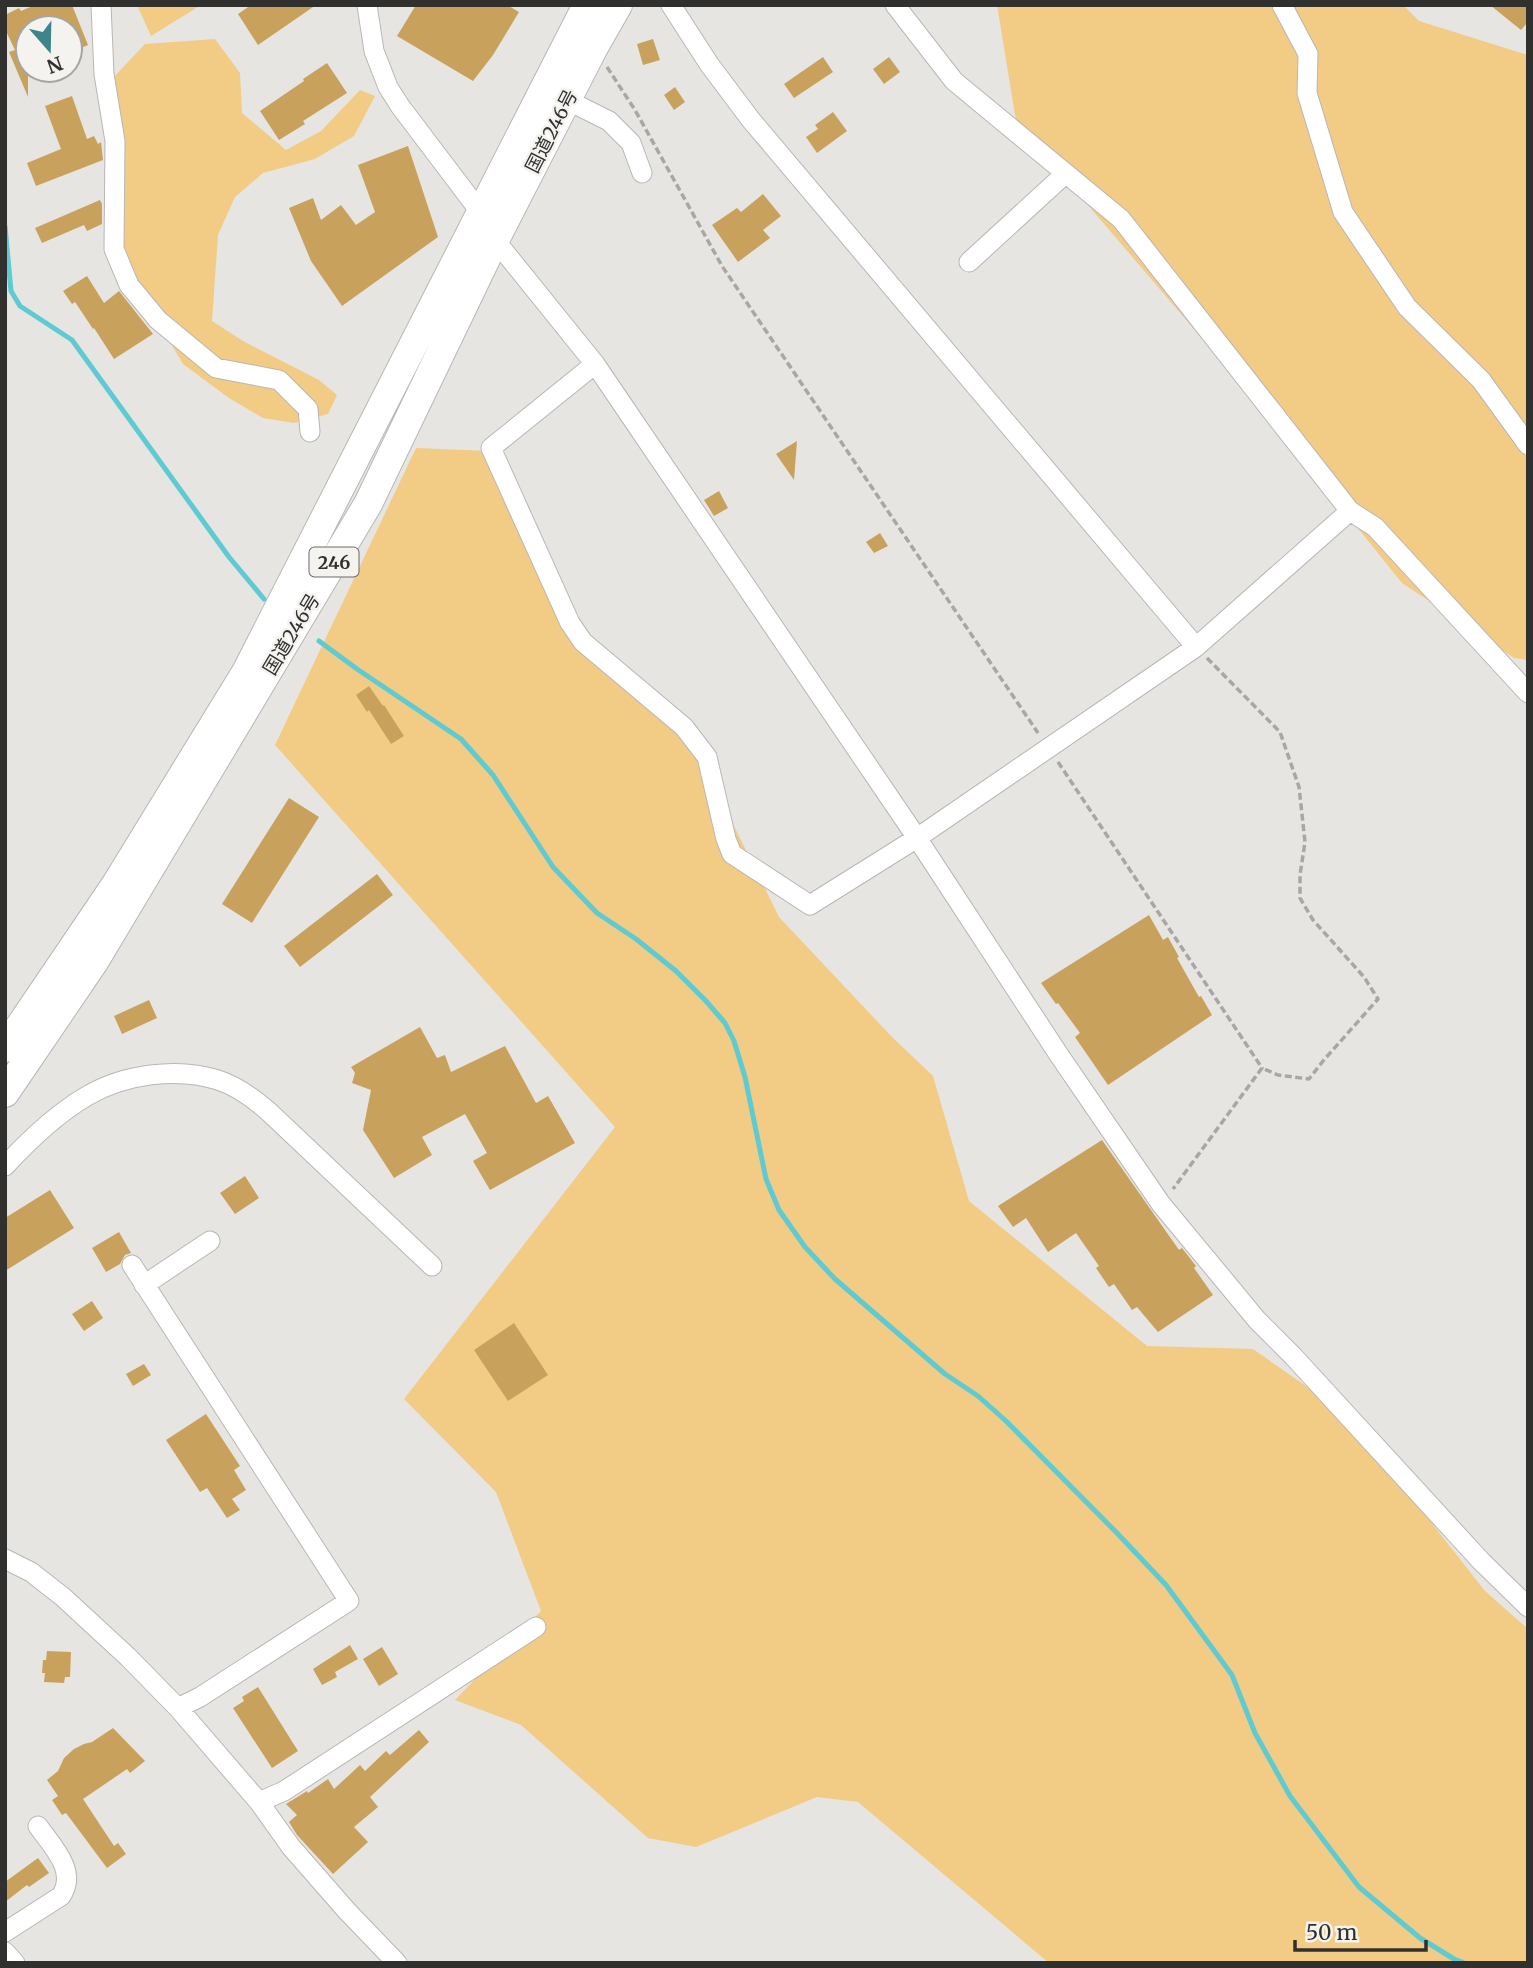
<svg xmlns="http://www.w3.org/2000/svg" width="1533" height="1968" font-family="Merriweather,'Noto Sans JP',serif">
	<style>
		.green { fill: #f2cb85 }
		.lines { fill: none; stroke-linecap: round; stroke-linejoin: round }
		.stream { stroke: #5ecad2; stroke-width: 5 }
		.building { fill: #c8a25c }
		.minor-casing { stroke: #b8b7b4; stroke-width: 21 }
		.highway-casing { stroke: #b8b7b4; stroke-width: 30 }
		.path { stroke: #a8a7a5; stroke-width: 3.5; stroke-dasharray: 7 3.5; stroke-linecap: butt }
		.minor { stroke: #fff; stroke-width: 19 }
		.highway { stroke: #fff; stroke-width: 28 }
		.labels { text-anchor: middle; dominant-baseline: central; stroke-width: 5; stroke-linejoin: round; paint-order: stroke }
		.shield { fill: #f5f3ef; stroke: #6b6a69; stroke-width: 2 }
		.shield-label { font-size: 18px; font-weight: bold; fill: #30302f }
		.street-label { font-size: 19px; fill: #30302f; stroke: #f5f3ef }
	</style>
	<rect width="100%" height="100%" fill="#e7e5e2"/>
	<!-- green -->
	<path class="green" d="M137,5H201L151,36Z
		M997,5H1403L1419,21L1528,55V660L1514,658L1402,583L1258,404L1016,121Z
		M215,39L240,73L242,113L286,150L321,131L360,90L375,96L354,136L315,159L263,173L235,197L218,235L212,321L243,341L319,380L337,395L328,414L294,423L263,418L229,398L183,364L114,249L111,80L145,44Z
		M416,448L489,451L574,628L696,749L779,917L891,1036L933,1076L969,1201L1147,1346L1253,1349L1346,1414L1485,1591L1528,1629V1963H1049L858,1802L817,1797L696,1847L648,1838L521,1725L455,1700L541,1611L496,1492L404,1399L615,1127L275,745Z"/>
	<g class="lines">
		<!-- stream -->
		<path class="stream" d="M5,226L11,291L20,306L72,340L229,557L264,599
			M319,641L357,669L461,739L493,775L553,867L597,913L636,939L676,971L706,1001L725,1023L734,1041L745,1077L766,1179L779,1210L805,1247L835,1279L945,1374L978,1396L1006,1421L1117,1533L1166,1585L1232,1675L1255,1733L1290,1796L1359,1887L1420,1938L1454,1959L1464,1963"/>
	</g>
	<!-- building -->
	<path class="building" d="M35,5H72L88,45L70,53V28H28V97L9,52L15,50L5,29V15L19,8L21,11Z
		M251,5H316L258,45L238,14Z
		M416,5H507L519,12L493,55L473,81L397,36Z
		M1490,5H1528V22L1521,30Z
		M653,39L660,60L643,65L637,44Z
		M823,57L833,72L794,98L784,84Z
		M889,57L900,72L884,84L873,69Z
		M327,63L347,93L303,121L305,124L279,140L260,111L304,81L303,79Z
		M675,87L685,102L674,110L664,95Z
		M72,96L87,139L94,136L98,144L101,142L103,160L36,186L27,163L61,149L45,106Z
		M833,112L847,131L817,153L806,137L818,129L815,125Z
		M408,146L438,237L342,306L311,261L289,208L313,198L321,220L341,205L356,225L375,212L358,165Z
		M763,194L781,216L763,230L770,238L738,262L712,225L737,208L741,212Z
		M100,200L102,204V224L87,231L84,225L42,243L35,228Z
		M87,276L104,303L119,291L153,334L114,359L94,328L93,329L75,302L72,304L63,291Z
		M797,441L794,480L776,454Z
		M719,491L728,508L714,516L704,500Z
		M880,533L888,546L874,553L866,542Z
		M369,686L383,706L384,705L404,736L391,744L369,710L367,712L356,695Z
		M289,798L319,817L252,923L222,904Z
		M377,874L393,895L300,967L284,946Z
		M1149,915L1163,940L1168,937L1179,957L1177,958L1199,997L1201,996L1212,1015L1108,1085L1075,1037L1080,1033L1058,1003L1056,1004L1041,983Z
		M149,1000L157,1018L122,1034L114,1016Z
		M420,1027L437,1058L445,1055L451,1072L505,1046L536,1103L548,1096L575,1143L490,1190L473,1161L487,1153L465,1114L422,1137L432,1155L394,1178L363,1130L371,1090L352,1083L355,1073L351,1067Z
		M1102,1140L1179,1250L1182,1248L1196,1266L1194,1268L1213,1295L1158,1332L1137,1307L1132,1310L1114,1284L1109,1287L1096,1268L1099,1266L1076,1233L1048,1252L1026,1218L1013,1227L998,1206Z
		M245,1176L259,1198L235,1214L220,1193Z
		M50,1190L74,1228L5,1271V1218Z
		M119,1232L131,1253L125,1255L120,1264L106,1272L92,1248Z
		M92,1301L103,1318L84,1331L72,1314Z
		M514,1323L548,1375L508,1401L474,1350Z
		M144,1364L151,1375L133,1386L126,1374Z
		M206,1414L240,1466L234,1470L246,1490L232,1499L240,1510L227,1518L207,1488L200,1492L166,1440Z
		M350,1645L358,1659L335,1672L337,1677L322,1685L313,1669Z
		M382,1647L398,1674L379,1686L363,1659Z
		M47,1651L71,1652L70,1677H65L64,1683L44,1682L45,1673H42L43,1660H46Z
		M258,1687L298,1751L272,1768L233,1708L244,1701L242,1697Z
		M113,1728L145,1761L130,1773L127,1769L83,1799L114,1846L118,1843L126,1854L107,1868L66,1813L62,1815L52,1800L58,1796L47,1780L58,1771L64,1758L74,1749L84,1744L92,1742Z
		M419,1730L429,1742L370,1797L378,1807L354,1827L368,1842L333,1874L297,1835L289,1822L297,1815L286,1804L307,1791L308,1793L328,1779L334,1789L360,1765L365,1771L386,1751L390,1755Z
		M38,1858L49,1873L29,1887L27,1885L5,1902V1882Z"/>
	<g class="lines">
		<!-- minor casing -->
		<g class="minor-casing">
			<path id="minor" d="M101,5L104,74L115,141L114,249L129,285L158,320L216,368L279,380L308,409L310,432
				M367,5L374,51L388,87L400,106L481,213L495,240L595,364L917,838L1059,1055L1161,1204L1257,1320L1293,1356L1481,1561L1528,1607
				M671,5L709,64L751,120L1196,647
				M895,5L954,81L1121,219L1350,511
				M1282,5L1308,54L1307,93L1343,212L1407,307L1481,380L1528,445
				M567,100L609,121L631,143L642,173
				M969,262L1065,174
				M595,364L491,448L570,623L583,642L684,727L707,757L726,839L732,854L810,905L917,838L1196,647L1350,511L1375,527L1528,693
				M5,1166C30,1139 56,1114 87,1096C124,1074 177,1067 218,1080C237,1086 253,1098 268,1111L432,1266
				M132,1265L349,1601L200,1697L178,1708
				M144,1285L210,1241
				M5,1559L31,1572L63,1597L128,1657L178,1708L259,1802L291,1847L347,1911L397,1963
				M259,1802L284,1791L536,1627
				M5,1932L61,1896C78,1871 52,1846 38,1826
				M5,1952L15,1963"/>
		</g>
		<!-- highway casing -->
		<g class="highway-casing">
			<path id="highway" d="M5,1048L116,884L246,672L587,5
				M5,1093L94,962L368,504L495,240L594,47L618,5"/>
		</g>
		<!-- path -->
		<path class="path" d="M607,67L635,110L722,266L1038,733
			M1207,658L1280,732L1299,787L1305,842L1300,875V898L1313,920L1364,977L1378,999L1323,1061L1309,1079L1278,1075L1262,1068
			M1058,762L1262,1068L1173,1189"/>
		<!-- minor -->
		<use href="#minor" class="minor"/>
		<!-- highway -->
		<use href="#highway" class="highway"/>
	</g>
	<g class="labels">
		<!-- shield labels -->
		<rect class="shield" x="309.5" y="547.5" width="49" height="29" rx="5"/>
		<g class="shield-label">
			<text x="334" y="562">246</text>
		</g>
		<!-- street labels -->
		<g class="street-label">
			<text transform="translate(551 131) rotate(-63)">国道246号</text>
			<text transform="translate(291 634) rotate(-59)">国道246号</text>
		</g>
	</g>
	<!-- border -->
	<rect width="1533" height="1968" fill="none" stroke="#30302f" stroke-width="14"/>
	<!-- north arrow -->
	<g transform="translate(49 49) rotate(160)"><circle r="33" fill="#f5f3ef" stroke="#a6a5a2" stroke-width="2"/>
	<path d="M0-5L12 26L0 18L-12 26Z" fill="#3d858a"/>
	<text y="-10" font-size="19" font-weight="bold" text-anchor="middle" fill="#30302f">N</text>
	</g>
	<!-- scale -->
	<path d="M1295 1940v10h131v-10" fill="none" stroke="#30302f" stroke-width="3.5"/>
	<text x="1306" y="1940" font-size="21" fill="#30302f" stroke="#f5f3ef" stroke-width="5" paint-order="stroke">50 m</text>
</svg>
